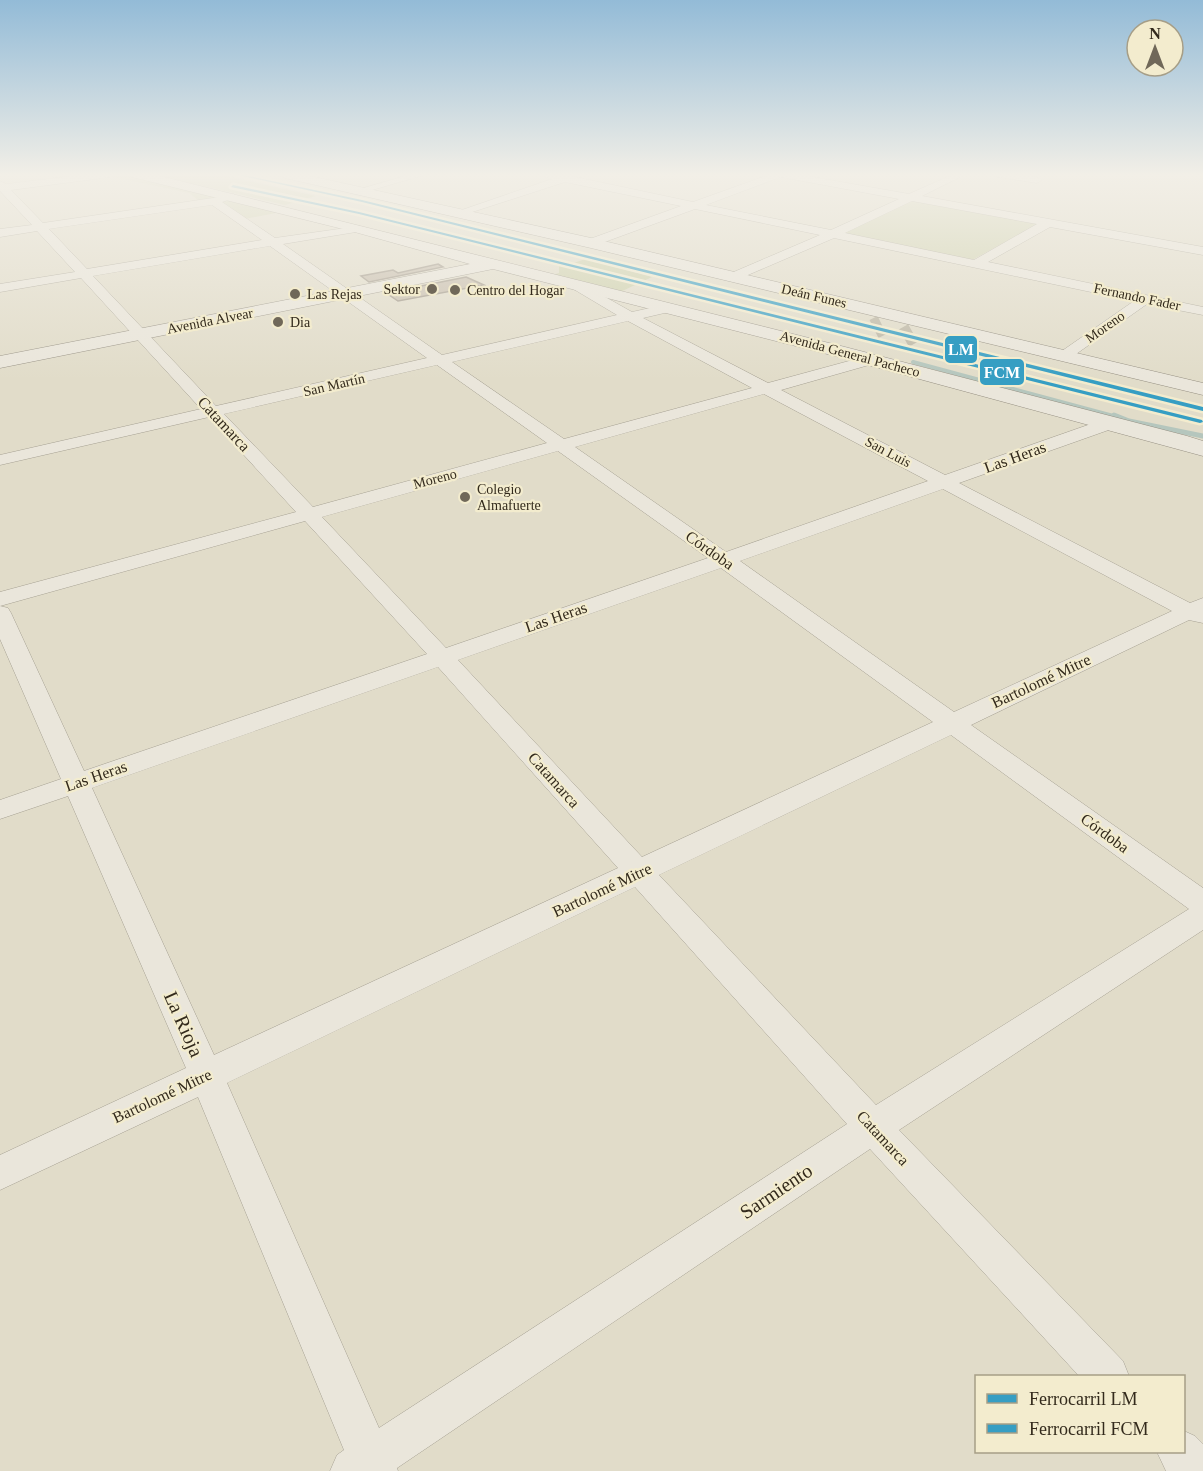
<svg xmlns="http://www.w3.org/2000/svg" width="1203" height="1471" font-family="'Times New Roman',serif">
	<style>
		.green { fill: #ced1ac }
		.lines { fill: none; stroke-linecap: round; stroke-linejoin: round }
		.stream-far1 { stroke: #b5c6bd; stroke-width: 4 }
		.stream { stroke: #b5c6bd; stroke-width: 5 }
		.building { fill: #c5bbaa; stroke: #a19889; stroke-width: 1.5 }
		.secondary-tunnel { stroke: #beb8a6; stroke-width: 20; stroke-dasharray: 20 10; stroke-linecap: butt }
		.street-casing { stroke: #a6a193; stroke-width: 1 }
		.secondary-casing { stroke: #969083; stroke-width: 1 }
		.street { fill: #eae6db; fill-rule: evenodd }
		.secondary { fill: #eae6db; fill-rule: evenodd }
		.rail-1-casing { stroke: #f3ecce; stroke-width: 5 }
		.rail-2-casing { stroke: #f3ecce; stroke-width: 5 }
		.rail-1 { fill: #369ec3; fill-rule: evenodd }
		.rail-2 { fill: #369ec3; fill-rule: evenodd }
		.poi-dot { fill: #706859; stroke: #f3ecce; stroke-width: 2 }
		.labels { text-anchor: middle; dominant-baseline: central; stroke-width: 4.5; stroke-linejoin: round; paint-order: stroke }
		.far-poi-label { font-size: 14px; fill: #332a1c; stroke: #f3ecce; text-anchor: start }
		.far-street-label { font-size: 14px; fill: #332a1c; stroke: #f3ecce }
		.street-label { font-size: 16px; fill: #332a1c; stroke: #f3ecce }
		.near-street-label { font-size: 20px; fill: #332a1c; stroke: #f3ecce }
		.line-badge { stroke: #f3ecce; stroke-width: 2 }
		.badge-label { font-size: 16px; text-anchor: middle; font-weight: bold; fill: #fff }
	</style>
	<rect width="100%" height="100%" fill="#e1dcc9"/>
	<!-- green -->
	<path class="green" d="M127,174L177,185L216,198L199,201L189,193L104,175Z
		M152,174H216L316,196L285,205Z
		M231,199L281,212L245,219L220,201Z
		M910,200L1040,223L972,260L841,234Z
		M532,255L571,264L585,259L652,277L618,293L553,275L559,273V266L527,257Z"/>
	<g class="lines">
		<!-- stream-far1 -->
		<path class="stream-far1" d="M913,362L1117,417"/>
		<!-- stream -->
		<path class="stream" d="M1114,415L1129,421L1203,436"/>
	</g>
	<!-- building -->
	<path class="building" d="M438,264L443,267L369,282L361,276L393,270L398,273Z
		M466,277L484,285L398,301L386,293Z"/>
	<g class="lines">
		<!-- secondary-tunnel -->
		<path class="secondary-tunnel" d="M874,329L882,325
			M904,338L913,333"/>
		<!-- street casing -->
		<g class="street-casing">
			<path id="street" d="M89,174H115L110,177L11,190L43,223L213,198L234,194V198L222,202L275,238L360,226V230L356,232L283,244L442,355L617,315L570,287L568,284L570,281L575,280L632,312L668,304L673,305L675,308L673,311L643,318L768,383L871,355L876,357L879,360L876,363L781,390L945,475L1105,419H1117L1119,423L1117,427L959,483L1190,603L1203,598V623L1189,620L971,725L1203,888V930L899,1130L1123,1361L1129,1376H1079L870,1149L397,1468L398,1471H330L337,1455L344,1450L198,1097L0,1190V1155L186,1068L68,796L0,819V800L61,779L0,639V606L8,608L11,613L84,771L427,654L305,521L0,606V592L296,512L209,417L0,465V455L201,409L81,278L0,292V284L75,272L37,231L0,237V229L32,225L0,191V181L6,184ZM212,205L262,240L87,269L49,229ZM270,246L427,358L216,406L93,276ZM628,321L752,388L564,439L452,362ZM437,365L547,443L313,507L224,414ZM764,394L928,481L726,552L575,447ZM558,451L708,558L446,648L322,517ZM943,489L1172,611L954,712L740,561ZM721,568L933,722L642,857L458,660ZM438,667L618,868L214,1055L92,788ZM951,735L1189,909L876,1105L659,875ZM635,887L847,1124L379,1428L227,1083Z
				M412,174H427L362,193L357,190Z
				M538,174L566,175L693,202L771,174H796L909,194L954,174H966L922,196L1203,247V255L1050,227L988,262L1203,307V315L1147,304L1069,359L1064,361L1056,356L1059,353L1134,301L834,238L734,281L727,277L729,274L820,235L695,209L591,247L587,246V240L681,206L565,182L463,215L459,216L453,213L552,179ZM781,177L899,199L831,230L706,205ZM912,201L1037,224L974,260L845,233Z
				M993,174C1007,173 1031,172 1042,180L1037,183L998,177Z
				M1184,1431L1195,1436L1203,1444V1471H1166L1157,1452H1184Z"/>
		</g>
		<!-- secondary casing -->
		<g class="secondary-casing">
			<path id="secondary" d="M130,174H152L845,347L1187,436L1203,441V456L831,355L493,269L0,368V356L470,264L351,231L132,177Z
				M278,174H301L591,238L1203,383V395L591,248L285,178Z"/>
		</g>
		<!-- street -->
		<use href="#street" class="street"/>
		<!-- secondary -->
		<use href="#secondary" class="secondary"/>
		<!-- rail-1 casing -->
		<g class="rail-1-casing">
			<path id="rail-1" d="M233,174H239L362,200L1203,407V411L362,202Z"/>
		</g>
		<!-- rail-2 casing -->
		<g class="rail-2-casing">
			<path id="rail-2" d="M233,185L359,212L1202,420L1203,422L1200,423L359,214L231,187Z"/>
		</g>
		<!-- rail-1 -->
		<use href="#rail-1" class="rail-1"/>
		<!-- rail-2 -->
		<use href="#rail-2" class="rail-2"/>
	</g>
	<!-- sky -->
	<linearGradient id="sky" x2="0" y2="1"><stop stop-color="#93bbd7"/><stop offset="0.46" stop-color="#f2efe7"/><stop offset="1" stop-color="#f2efe7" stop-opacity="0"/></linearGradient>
	<rect width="1203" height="380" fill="url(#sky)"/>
	<!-- markers -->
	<g class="poi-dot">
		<circle cx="432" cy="289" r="6"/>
		<circle cx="455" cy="290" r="6"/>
		<circle cx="295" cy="294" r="6"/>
		<circle cx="278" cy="322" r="6"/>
		<circle cx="465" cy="497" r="6"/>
	</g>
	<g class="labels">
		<!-- far-poi labels -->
		<g class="far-poi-label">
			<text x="420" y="289" text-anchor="end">Sektor</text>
			<text x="467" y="290">Centro del Hogar</text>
			<text x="307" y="294">Las Rejas</text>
			<text x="290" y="322">Dia</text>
			<text x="477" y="489">Colegio<tspan x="477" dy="16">Almafuerte</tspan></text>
		</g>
		<!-- far-street labels -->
		<g class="far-street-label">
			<text transform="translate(814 296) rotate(13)">Deán Funes</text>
			<text transform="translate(1137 297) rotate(12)">Fernando Fader</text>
			<text transform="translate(210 321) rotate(-11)">Avenida Alvear</text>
			<text transform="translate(1105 327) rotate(-35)">Moreno</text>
			<text transform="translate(850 354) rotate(15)">Avenida General Pacheco</text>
			<text transform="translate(334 385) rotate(-13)">San Martín</text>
			<text transform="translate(888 452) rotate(28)">San Luis</text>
			<text transform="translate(435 479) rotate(-15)">Moreno</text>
		</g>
		<!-- street labels -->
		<g class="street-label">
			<text transform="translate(224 424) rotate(47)">Catamarca</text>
			<text transform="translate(1015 457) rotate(-20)">Las Heras</text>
			<text transform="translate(710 550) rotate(35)">Córdoba</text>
			<text transform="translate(556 617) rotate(-19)">Las Heras</text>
			<text transform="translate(1041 681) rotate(-25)">Bartolomé Mitre</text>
			<text transform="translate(96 776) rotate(-19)">Las Heras</text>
			<text transform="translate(554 780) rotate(48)">Catamarca</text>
			<text transform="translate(1105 833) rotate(36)">Córdoba</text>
			<text transform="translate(602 890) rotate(-25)">Bartolomé Mitre</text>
			<text transform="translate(162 1096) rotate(-25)">Bartolomé Mitre</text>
			<text transform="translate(883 1138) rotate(47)">Catamarca</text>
		</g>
		<!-- near-street labels -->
		<g class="near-street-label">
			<text transform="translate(184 1024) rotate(66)">La Rioja</text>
			<text transform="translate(776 1191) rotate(-34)">Sarmiento</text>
		</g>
	</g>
	<g class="line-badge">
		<rect x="944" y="335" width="34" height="29" rx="6" fill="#369ec3"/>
		<rect x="979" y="358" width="46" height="28" rx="6" fill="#369ec3"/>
	</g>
	<g class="badge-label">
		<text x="961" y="355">LM</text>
		<text x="1002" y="378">FCM</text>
	</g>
	<!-- legend -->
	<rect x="975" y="1375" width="210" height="78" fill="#f3ecce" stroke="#a69e87" stroke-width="1.5"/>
	<rect x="987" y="1394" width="30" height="9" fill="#369ec3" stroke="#a69e87" stroke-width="1.5"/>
	<text x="1029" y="1405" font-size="18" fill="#332a1c">Ferrocarril LM</text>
	<rect x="987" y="1424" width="30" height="9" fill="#369ec3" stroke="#a69e87" stroke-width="1.5"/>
	<text x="1029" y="1435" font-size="18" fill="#332a1c">Ferrocarril FCM</text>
	<!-- north arrow -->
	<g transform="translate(1155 48)"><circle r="28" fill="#f3ecce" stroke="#a69e87" stroke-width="1.5"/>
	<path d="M0-4.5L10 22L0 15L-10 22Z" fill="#706859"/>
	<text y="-9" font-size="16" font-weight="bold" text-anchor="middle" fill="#332a1c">N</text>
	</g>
</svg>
